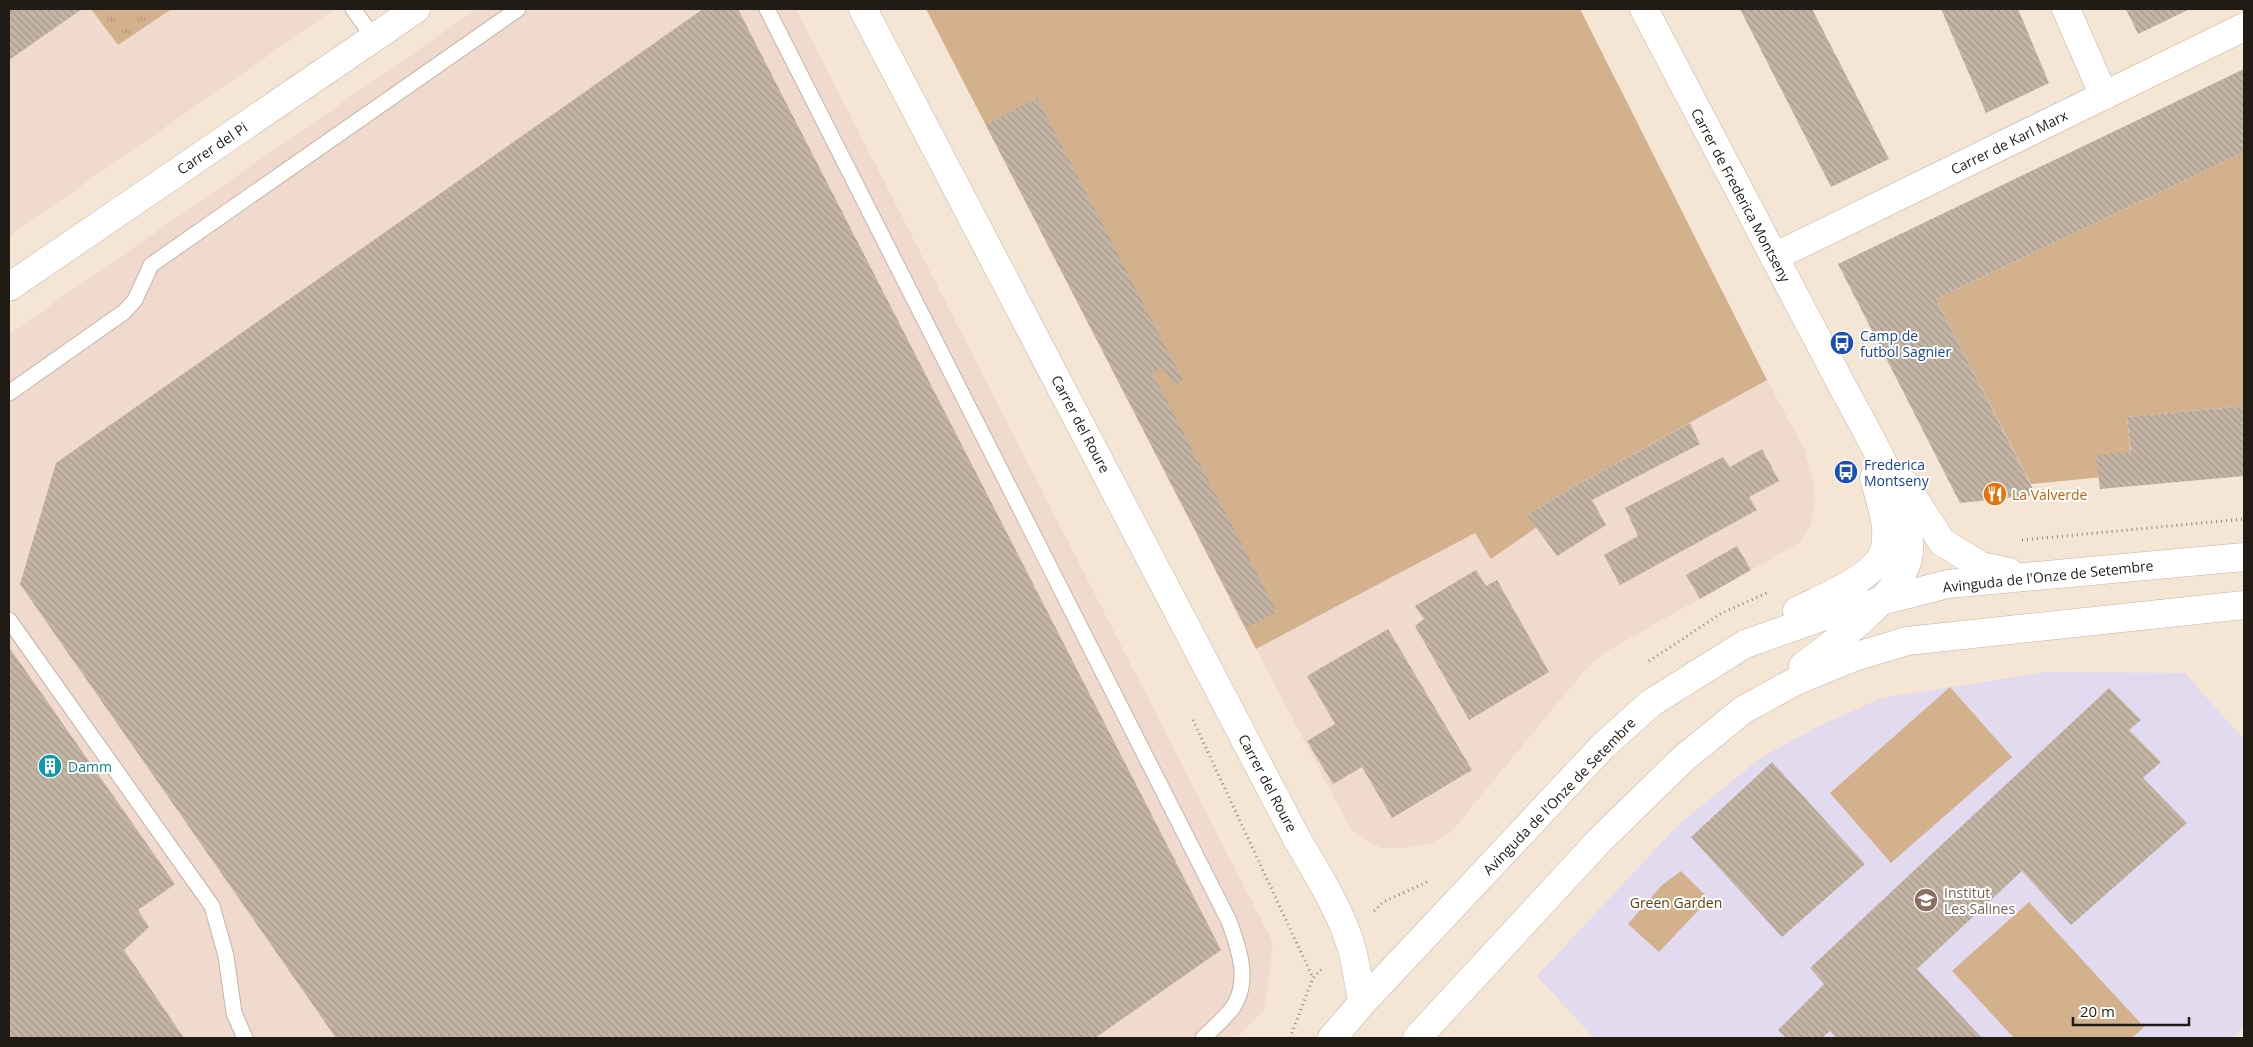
<svg xmlns="http://www.w3.org/2000/svg" width="2253" height="1047" font-family="'Open Sans',sans-serif">
	<style>
		.industrial { fill: #f0d9cd }
		.education { fill: #e2daef }
		.grass { fill: url(#grass-tufts) }
		.green { fill: #d3b18c }
		.building { fill: url(#building-back-hatch) }
		.lines { fill: none; stroke-linecap: round; stroke-linejoin: round }
		.service-casing { stroke: #c4b4a4; stroke-width: 17 }
		.minor-casing { stroke: #c4b4a4; stroke-width: 29 }
		.secondary-casing { stroke: #c4b4a4; stroke-width: 29 }
		.path { stroke: #93887c; stroke-width: 3; stroke-dasharray: 1 4; stroke-linecap: butt }
		.service { stroke: #fff; stroke-width: 15 }
		.minor { stroke: #fff; stroke-width: 28 }
		.secondary { stroke: #fff; stroke-width: 28 }
		.labels { text-anchor: middle; dominant-baseline: central; stroke-width: 4; stroke-linejoin: round; paint-order: stroke }
		.street-label { font-size: 14px; fill: #211b15; stroke: #fff }
		.transit-label { font-size: 14px; fill: #164399; stroke: #fff; text-anchor: start }
		.food-label { font-size: 14px; fill: #c56008; stroke: #fff; text-anchor: start }
		.culture-label { font-size: 14px; fill: #0d838f; stroke: #fff; text-anchor: start }
		.education-label { font-size: 14px; fill: #785e54; stroke: #fff; text-anchor: start }
		.park-label { font-size: 14px; fill: #66400c; stroke: #fff }
	</style>
	<defs>
		<pattern id="grass-tufts" width="24" height="20" patternUnits="userSpaceOnUse" patternTransform="scale(1.25)"><rect width="24" height="20" fill="#d3b18c"/><path d="M3 7l-1-3M5 7V3M7 7l1-3M15 17l-1-3M17 17v-4M19 17l1-3" fill="none" stroke="#b59878"/></pattern>
		<pattern id="building-back-hatch" width="6" height="6" patternUnits="userSpaceOnUse" patternTransform="scale(1.25)"><rect width="6" height="6" fill="#c3b4a4"/><path d="M-1 5l2 2M0 0l6 6M5-1l2 2" fill="none" stroke="#a79a8c"/></pattern>
	</defs>
	<rect width="100%" height="100%" fill="#f5e5d4"/>
	<!-- industrial -->
	<path class="industrial" d="M9,9H335L9,236Z
		M477,9H796L1273,943L1265,1008L1236,1038H9V334Z
		M1767,380L1804,449L1813,481L1815,502L1811,524L1799,543L1605,652L1585,670L1451,832L1433,843L1406,848H1382L1363,839L1350,828L1256,649L1475,533L1491,559L1536,527L1527,515L1568,490Z"/>
	<!-- education -->
	<path class="education" d="M2046,672L2185,673L2244,740V1027L2232,1038H1594L1537,976L1680,823L1762,757L1815,728L1882,698Z"/>
	<!-- grass -->
	<path class="grass" d="M91,9H169L170,10L118,45Z"/>
	<!-- green -->
	<path class="green" d="M926,9H1580L1767,380L1568,490L1527,515L1537,527L1491,559L1475,533L1256,649Z
		M2244,152V406L2127,417L2133,474L2031,484L1936,299Z
		M1950,687L2012,757L1891,863L1830,793Z
		M1681,871L1709,899L1659,952L1628,924L1661,886Z
		M2029,902L2144,1027L2132,1038H2014L1952,971Z"/>
	<!-- building -->
	<path class="building" d="M9,9H82L9,60Z
		M703,9H738L1221,950L1095,1038H336L20,584L56,463Z
		M1740,9H1812L1889,159L1831,187Z
		M1941,9H2018L2049,83L1986,113Z
		M2126,9H2190L2138,34Z
		M2244,69V152L1936,299L2036,495L1960,503L1838,264Z
		M1037,98L1183,380L1173,386L1163,367L1152,372L1277,612L1246,628L986,125Z
		M2244,406V476L2100,489L2096,455L2131,451L2127,417Z
		M1690,423L1700,444L1592,500L1606,525L1557,556L1527,515L1568,490Z
		M1762,449L1779,481L1749,497L1757,510L1620,585L1604,555L1638,536L1625,508L1723,457L1730,467Z
		M1737,546L1751,570L1700,599L1686,575Z
		M1476,570L1486,586L1497,580L1549,672L1469,720L1415,626L1424,619L1415,606Z
		M1388,629L1472,770L1392,818L1362,767L1333,784L1307,741L1335,724L1307,676Z
		M9,647L175,884L138,910L149,927L124,950L184,1038H9Z
		M2109,688L2141,720L2129,730L2161,762L2143,778L2187,823L2071,925L2022,871L1917,969L1982,1038H1836L1830,1031L1822,1038H1786L1778,1030L1824,984L1810,968Z
		M1772,762L1865,864L1782,937L1691,837Z"/>
	<g class="lines">
		<!-- service casing -->
		<g class="service-casing">
			<path id="service" d="M353,9L374,38
				M767,9L1229,921C1238,947 1250,977 1235,1004C1228,1016 1213,1028 1203,1038
				M9,393L124,312L135,300L151,265L518,9
				M9,620L212,906L226,956L234,1013L245,1038"/>
		</g>
		<!-- minor casing -->
		<g class="minor-casing">
			<path id="minor" d="M863,9L1297,839
				M1644,9L1839,380
				M2066,9L2104,96
				M1774,257L2244,27
				M9,287L416,9"/>
		</g>
		<!-- secondary casing -->
		<g class="secondary-casing">
			<path id="secondary" d="M1904,483L1942,542L1981,566L2009,572
				M1797,611C1820,599 1872,579 1883,554C1892,532 1880,500 1874,478
				M1803,666C1833,644 1899,596 1908,559C1918,513 1861,422 1839,380
				M1297,839C1315,870 1339,908 1350,943C1356,962 1359,983 1362,1003
				M1332,1038L1362,1003L1603,746L1651,703L1745,644L1827,615L1948,584L2244,557
				M1417,1038L1600,840L1684,758L1743,710L1796,681L1854,657L1907,641L2244,605"/>
		</g>
		<!-- path -->
		<path class="path" d="M2022,540L2244,519
			M1649,661L1722,613L1769,592
			M1193,720L1313,978
			M1374,911L1383,902L1427,882
			M1290,1038L1313,978L1322,969"/>
		<!-- service -->
		<use href="#service" class="service"/>
		<!-- minor -->
		<use href="#minor" class="minor"/>
		<!-- secondary -->
		<use href="#secondary" class="secondary"/>
	</g>
	<!-- icons -->
	<defs>
		<g id="bus-disc" transform="scale(1.25)"><circle r="9.5" fill="#1a4fb4" stroke="#fff"/><path d="M-5-6H5V4H4V6H2V4H-2V6H-4V4H-5ZM-3.5-4V0h7V-4ZM-3.5 1.2v1.5H-2V1.2ZM2 1.2v1.5H3.5V1.2Z" fill="#fff"/></g>
		<g id="restaurant-disc" transform="scale(1.25)"><circle r="9.5" fill="#e8710a" stroke="#fff"/><path d="M-5-6h1v4h1v-4h1v4h1v-4h1v5L-1.5 .5V6h-2V.5L-5-1ZM5-6V6H3V1.5H1.5Q1.5-4 5-6Z" fill="#fff"/></g>
		<g id="building-disc" transform="scale(1.25)"><circle r="9.5" fill="#0f9aa8" stroke="#fff"/><path d="M-4-6H4V6H1V3H-1V6H-4ZM-2.5-4.3h1.7v1.8h-1.7ZM.8-4.3h1.7v1.8H.8ZM-2.5-1h1.7V.8h-1.7ZM.8-1h1.7V.8H.8Z" fill="#fff"/></g>
		<g id="school-disc" transform="scale(1.25)"><circle r="9.5" fill="#8d6e63" stroke="#fff"/><path d="M0-5L7-2L0 1L-7-2ZM-4 1L0 2.5L4 1V4Q0 6-4 4Z" fill="#fff"/></g>
	</defs>
	<g fill-rule="evenodd">
		<use href="#bus-disc" x="1842" y="343"/>
		<use href="#bus-disc" x="1846" y="472"/>
		<use href="#restaurant-disc" x="1995" y="494"/>
		<use href="#building-disc" x="50" y="766"/>
		<use href="#school-disc" x="1926" y="900"/>
	</g>
	<g class="labels">
		<!-- street labels -->
		<g class="street-label">
			<text transform="translate(2009 142) rotate(-26)">Carrer de Karl Marx</text>
			<text transform="translate(212 148) rotate(-34)">Carrer del Pi</text>
			<text transform="translate(1741 195) rotate(62)">Carrer de Frederica Montseny</text>
			<text transform="translate(1081 424) rotate(62)">Carrer del Roure</text>
			<text transform="translate(2048 576) rotate(-6)">Avinguda de l'Onze de Setembre</text>
			<text transform="translate(1268 783) rotate(62)">Carrer del Roure</text>
			<text transform="translate(1559 796) rotate(-46)">Avinguda de l'Onze de Setembre</text>
		</g>
		<!-- transit labels -->
		<g class="transit-label">
			<text x="1860" y="335">Camp de<tspan x="1860" dy="16">futbol Sagnier</tspan></text>
			<text x="1864" y="464">Frederica<tspan x="1864" dy="16">Montseny</tspan></text>
		</g>
		<!-- food labels -->
		<g class="food-label">
			<text x="2012" y="494">La Valverde</text>
		</g>
		<!-- culture labels -->
		<g class="culture-label">
			<text x="68" y="766">Damm</text>
		</g>
		<!-- education labels -->
		<g class="education-label">
			<text x="1944" y="892">Institut<tspan x="1944" dy="16">Les Salines</tspan></text>
		</g>
		<!-- park labels -->
		<g class="park-label">
			<text x="1676" y="902">Green Garden</text>
		</g>
	</g>
	<!-- border -->
	<rect width="2253" height="1047" fill="none" stroke="#211b15" stroke-width="20"/>
	<!-- scale -->
	<path d="M2073 1017v8h116v-8" fill="none" stroke="#211b15" stroke-width="2.5"/>
	<text x="2080" y="1017" font-size="15" fill="#211b15" stroke="#ffffff" stroke-width="4" paint-order="stroke">20 m</text>
</svg>
